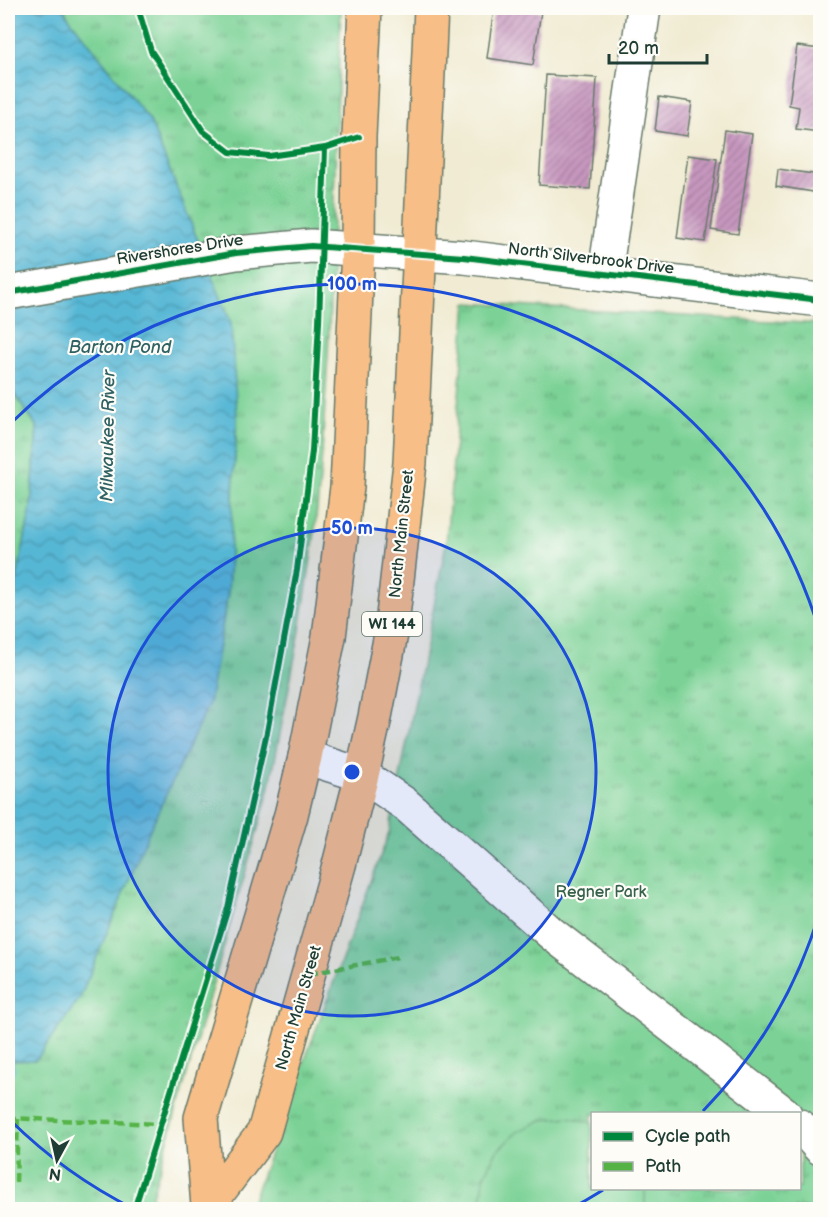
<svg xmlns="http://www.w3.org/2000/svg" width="828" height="1217" font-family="'Balsamiq Sans',sans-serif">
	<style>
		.park { fill: url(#park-tufts); stroke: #4d8865; stroke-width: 1.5; fill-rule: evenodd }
		.garden { fill: #7bd296; stroke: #4d8865; stroke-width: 1.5 }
		.water { fill: url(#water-waves); stroke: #3a7a84; stroke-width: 1.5 }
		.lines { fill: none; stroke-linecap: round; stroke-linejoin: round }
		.stream { stroke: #56b7d5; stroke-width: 10 }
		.building { fill: url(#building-hatch) }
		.minor-casing { stroke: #687a6b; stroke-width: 36 }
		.major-casing { stroke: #687a6b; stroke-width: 36 }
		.minor { stroke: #fff; stroke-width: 33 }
		.major { stroke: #f7be87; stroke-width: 33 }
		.quiet { stroke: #55b346; stroke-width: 4.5; stroke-dasharray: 9 4.5; stroke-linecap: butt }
		.cycleway-casing { stroke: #fdfcf7; stroke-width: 10 }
		.cycleway { stroke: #00873e; stroke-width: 6 }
		.ring { fill: none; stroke: #1d4ed8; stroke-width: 3 }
		.labels { text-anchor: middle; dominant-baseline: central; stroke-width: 4.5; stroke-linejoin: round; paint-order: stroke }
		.shield { fill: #fdfcf7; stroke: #62766e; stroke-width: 1.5 }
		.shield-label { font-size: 15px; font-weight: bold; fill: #1f3d34 }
		.street-label { font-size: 16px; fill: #1f3d34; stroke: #fdfcf7 }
		.park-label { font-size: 16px; fill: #36624c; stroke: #fdfcf7 }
		.water-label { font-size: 18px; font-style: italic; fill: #306264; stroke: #fdfcf7 }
		.centre { fill: #1d4ed8; stroke: #fdfcf7; stroke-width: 3 }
		.ring-label { font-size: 18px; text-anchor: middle; font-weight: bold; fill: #1d4ed8; stroke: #fdfcf7; stroke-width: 4.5; stroke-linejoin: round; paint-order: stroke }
	</style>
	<defs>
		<pattern id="park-tufts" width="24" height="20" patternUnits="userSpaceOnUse" patternTransform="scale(1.5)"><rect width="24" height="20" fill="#7bd296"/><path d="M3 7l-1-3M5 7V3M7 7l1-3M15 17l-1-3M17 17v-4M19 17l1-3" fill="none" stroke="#64ac7b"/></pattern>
		<pattern id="water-waves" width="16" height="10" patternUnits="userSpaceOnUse" patternTransform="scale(1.5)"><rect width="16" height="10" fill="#56b7d5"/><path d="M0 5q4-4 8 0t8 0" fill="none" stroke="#4796ae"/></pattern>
		<pattern id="building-hatch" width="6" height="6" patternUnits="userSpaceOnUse" patternTransform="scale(1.5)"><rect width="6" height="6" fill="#c797bf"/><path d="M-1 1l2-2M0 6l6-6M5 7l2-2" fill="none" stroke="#a17c9c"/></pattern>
	</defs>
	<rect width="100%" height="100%" fill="#fdfcf7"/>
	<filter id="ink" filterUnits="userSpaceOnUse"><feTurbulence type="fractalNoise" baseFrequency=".0167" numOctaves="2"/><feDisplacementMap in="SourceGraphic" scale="12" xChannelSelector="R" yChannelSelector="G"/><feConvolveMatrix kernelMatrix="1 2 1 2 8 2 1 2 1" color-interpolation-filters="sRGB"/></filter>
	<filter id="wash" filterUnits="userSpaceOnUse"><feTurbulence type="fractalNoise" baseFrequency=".008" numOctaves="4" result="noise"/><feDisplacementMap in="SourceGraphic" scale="24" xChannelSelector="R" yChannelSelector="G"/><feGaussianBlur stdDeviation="1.35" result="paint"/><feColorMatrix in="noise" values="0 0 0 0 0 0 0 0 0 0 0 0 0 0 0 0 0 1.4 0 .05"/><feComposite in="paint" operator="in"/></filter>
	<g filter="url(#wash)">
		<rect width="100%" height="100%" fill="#f0ebd2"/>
		<!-- park -->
		<path class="park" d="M65,8H341L328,355L321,468L314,538L300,630L269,790L148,1209L8,1210V1061L36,1060L150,829L209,703L228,592L237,416L67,15Z
			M467,303L820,324V1209L249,1210L389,833L446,544ZM592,1114H800V1188H592Z
			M8,384L37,427L31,507L10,614L8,621Z"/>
		<!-- garden -->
		<path class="garden" d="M570,1117L592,1123V1188L645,1189V1209H482L481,1205L484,1177L496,1152L517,1132L542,1120Z"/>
		<!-- water -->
		<path class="water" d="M8,8H65L67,15L150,121L231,323L237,416L228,592L209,703L150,829L80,998L36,1060L8,1061V621L10,614L31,507L37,427L8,384Z"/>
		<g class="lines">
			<!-- stream -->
			<path class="stream" d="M8,1062L10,1069"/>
		</g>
		<g id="blocks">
			<!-- building -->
			<path class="building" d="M494,8H514L541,11L533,65L487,58Z
				M797,46L820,49V132L796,129L799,107L789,105Z
				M546,75L597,78L590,189L539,185Z
				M659,97L692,102L687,136L655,131Z
				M725,130L752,134L738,234L711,230Z
				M688,155L717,159L705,242L677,238Z
				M778,169L820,175V193L776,186Z"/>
		</g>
	</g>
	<g filter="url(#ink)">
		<use href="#blocks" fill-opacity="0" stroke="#687a6b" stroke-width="1.5"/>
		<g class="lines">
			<!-- minor casing -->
			<g class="minor-casing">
				<path id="minor" d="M605,274L644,8
					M8,293L236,253L311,246L464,257L820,300
					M305,757L362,775L405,804L552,934L785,1114
					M800,1126L820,1148"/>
			</g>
			<!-- major casing -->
			<g class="major-casing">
				<path id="major" d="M208,1206L264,1132L339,865L362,775L375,717L391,634L410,463L431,8
					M207,1210L208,1206L201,1118L291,815L305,757L329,637L347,487L358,249L359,137L365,8"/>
			</g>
			<!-- minor -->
			<use href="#minor" class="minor"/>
			<!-- major -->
			<use href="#major" class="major"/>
			<!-- quiet -->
			<path class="quiet" d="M309,974L398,957
				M8,1118L160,1124
				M16,1182L18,1118"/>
			<!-- cycleway casing -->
			<g class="cycleway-casing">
				<path id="cycleway" d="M138,8L151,51L203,131L230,152L269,156L325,148L359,137
					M8,293L236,253L311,246L464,257L820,300
					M134,1210L228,908L267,732L297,570L312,451L319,322L325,148"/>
			</g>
			<!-- cycleway -->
			<use href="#cycleway" class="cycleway"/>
		</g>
	</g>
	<!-- distance rings -->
	<circle cx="352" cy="772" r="244" fill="#1d4ed8" fill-opacity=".12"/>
	<g class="ring">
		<circle cx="352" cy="772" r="244"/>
		<path d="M820 911A488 488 0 0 1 703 1111M603 1190A488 488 0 0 1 570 1209M134 1209A488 488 0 0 1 10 1120M10 424A488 488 0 0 1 820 633"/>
	</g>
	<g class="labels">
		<!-- shield labels -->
		<rect class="shield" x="362" y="612" width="60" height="24" rx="4.5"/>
		<g class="shield-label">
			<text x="392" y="624">WI 144</text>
		</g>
		<!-- street labels -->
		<g class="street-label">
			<text transform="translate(180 250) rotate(-9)">Rivershores Drive</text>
			<text transform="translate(591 259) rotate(7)">North Silverbrook Drive</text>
			<text transform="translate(402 534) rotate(-84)">North Main Street</text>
			<text transform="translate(299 1008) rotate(-74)">North Main Street</text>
		</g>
		<!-- park labels -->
		<g class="park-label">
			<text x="601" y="892">Regner Park</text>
		</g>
		<!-- water labels -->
		<g class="water-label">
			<text x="120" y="347">Barton Pond</text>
			<text transform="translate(108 436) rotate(-89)">Milwaukee River</text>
		</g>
	</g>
	<circle cx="352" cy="772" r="9" class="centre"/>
	<g class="ring-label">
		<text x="352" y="290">100 m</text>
		<text x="352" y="534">50 m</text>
	</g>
	<!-- margin -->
	<rect width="828" height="1217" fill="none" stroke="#fdfcf7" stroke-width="30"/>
	<!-- legend -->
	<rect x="591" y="1112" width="210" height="78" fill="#fdfcf7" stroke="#a4b0a9" stroke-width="1.5"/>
	<rect x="603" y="1132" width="30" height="9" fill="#00873e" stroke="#a4b0a9" stroke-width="1.5"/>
	<text x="645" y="1142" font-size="18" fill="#1f3d34">Cycle path</text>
	<rect x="603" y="1162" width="30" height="9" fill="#55b346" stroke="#a4b0a9" stroke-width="1.5"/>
	<text x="645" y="1172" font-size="18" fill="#1f3d34">Path</text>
	<!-- north arrow -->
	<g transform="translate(57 1160) rotate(188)" stroke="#fdfcf7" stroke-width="4.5" paint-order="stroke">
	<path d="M0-4.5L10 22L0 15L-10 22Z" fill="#1f3d34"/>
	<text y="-9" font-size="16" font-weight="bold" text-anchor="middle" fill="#1f3d34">N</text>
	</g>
	<!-- scale -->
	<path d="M609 54v9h98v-9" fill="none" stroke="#1f3d34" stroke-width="3"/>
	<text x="618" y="54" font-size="18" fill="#1f3d34" stroke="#fdfcf7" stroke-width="4.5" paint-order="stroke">20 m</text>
</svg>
